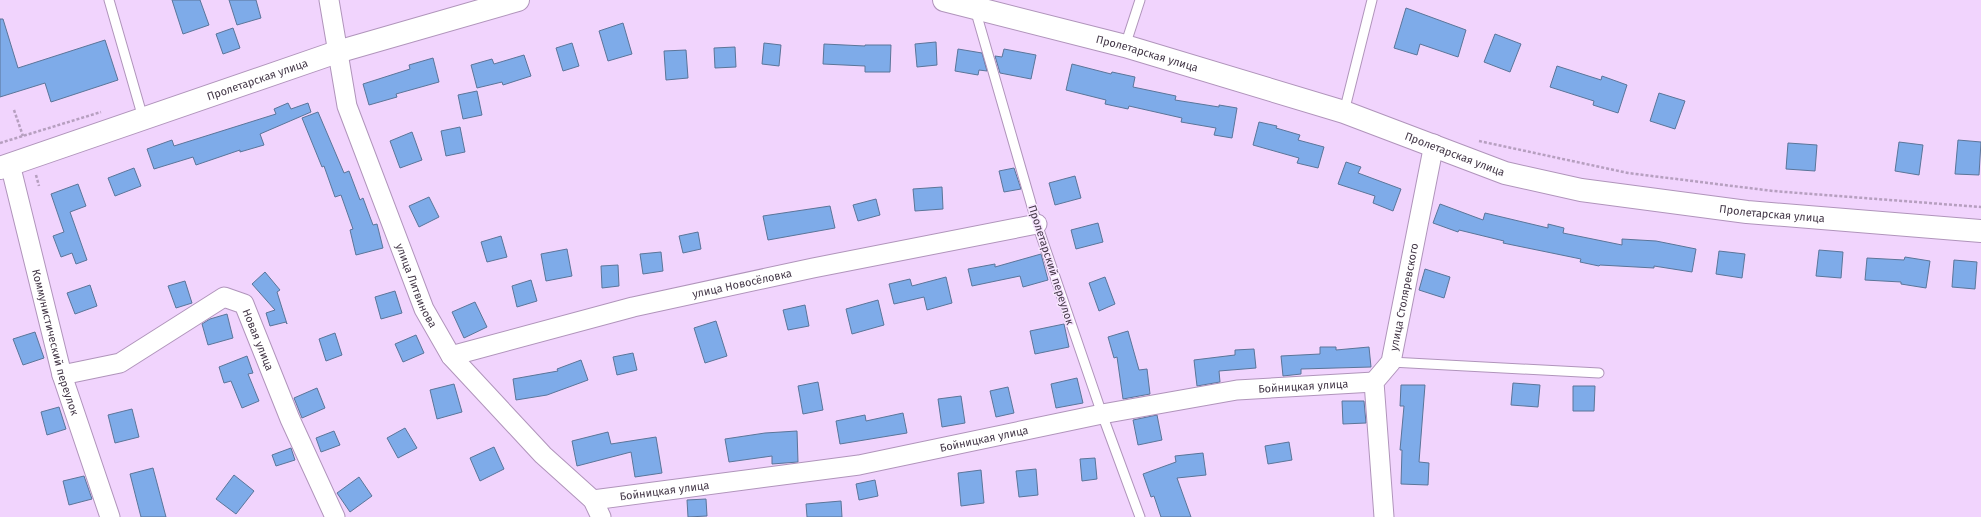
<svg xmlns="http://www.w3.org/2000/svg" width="1981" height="517" font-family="'Fira Sans',sans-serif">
	<rect width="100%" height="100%" fill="#f1d4fd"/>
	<g fill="#7eabe9" stroke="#5b7599">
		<polygon points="172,0 200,0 209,25 183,34"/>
		<polygon points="229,0 256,0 261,18 237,25"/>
		<polygon points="1406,8 1466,30 1458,57 1420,44 1417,55 1394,48"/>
		<polygon points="0,19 3,19 18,68 105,40 118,80 51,102 45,83 0,97"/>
		<polygon points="623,23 632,54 608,61 599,31"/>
		<polygon points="233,28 240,48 223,54 216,34"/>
		<polygon points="1495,34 1521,44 1510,72 1484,62"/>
		<polygon points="936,42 937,65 917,67 915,44"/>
		<polygon points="572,43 579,66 563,71 556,48"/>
		<polygon points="764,43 781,45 779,66 762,64"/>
		<polygon points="824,44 865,46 865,45 891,45 890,72 865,72 865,66 823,64"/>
		<polygon points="735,47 736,67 715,68 714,48"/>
		<polygon points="958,49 982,53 987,71 979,70 978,75 955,71"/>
		<polygon points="1004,49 1036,55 1031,79 1000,73 995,56 1002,57"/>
		<polygon points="686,50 688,78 666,80 664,51"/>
		<polygon points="524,55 531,76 503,85 502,82 477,88 471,65 492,59 494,64"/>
		<polygon points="433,58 439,82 396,94 397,97 369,105 363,84 410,69 409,65"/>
		<polygon points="1072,64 1111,74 1112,72 1135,77 1133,87 1176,96 1175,100 1219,107 1219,105 1237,108 1232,138 1214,135 1216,128 1181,122 1182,118 1129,106 1128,109 1105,104 1106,100 1066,90"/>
		<polygon points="1557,66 1601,80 1602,76 1627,85 1618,113 1593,105 1594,101 1550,87"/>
		<polygon points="477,91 482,115 463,119 458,95"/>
		<polygon points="1659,93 1685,101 1675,129 1650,121"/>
		<polygon points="288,103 291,109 308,103 311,112 260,134 264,145 240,152 240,150 196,165 193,157 154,169 147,149 172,140 174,146 276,114 274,109"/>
		<polygon points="318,112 344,173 349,171 360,200 363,198 373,225 377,224 383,248 356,255 350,230 353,229 341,195 335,197 324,166 322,167 302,118"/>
		<polygon points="1259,122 1277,126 1276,128 1300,135 1298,140 1324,147 1318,168 1297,163 1299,158 1253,145"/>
		<polygon points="460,127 465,152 446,156 441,131"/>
		<polygon points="412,132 422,160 400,168 390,141"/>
		<polygon points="1958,140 1981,142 1979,175 1955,174"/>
		<polygon points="1899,142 1923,145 1919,175 1895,171"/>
		<polygon points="1788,143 1817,145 1815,171 1786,169"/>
		<polygon points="1346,162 1361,167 1358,173 1401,189 1393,211 1373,203 1375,196 1338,184"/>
		<polygon points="134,168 141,186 115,196 108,178"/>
		<polygon points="1014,168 1021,189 1004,192 999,171"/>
		<polygon points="1075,176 1081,198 1055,205 1049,183"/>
		<polygon points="78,184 86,206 70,212 87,260 76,264 72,253 61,257 53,236 64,232 51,194"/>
		<polygon points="942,187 943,209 915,211 913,189"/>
		<polygon points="429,197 439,217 419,227 409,206"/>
		<polygon points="876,199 880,215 858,221 853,205"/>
		<polygon points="1440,204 1483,220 1485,213 1548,228 1548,224 1564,228 1563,233 1622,245 1622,239 1656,241 1696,249 1692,272 1654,266 1654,268 1600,265 1599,266 1580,262 1581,259 1503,243 1504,241 1459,230 1458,232 1433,223"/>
		<polygon points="830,206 835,228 768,240 763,216"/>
		<polygon points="1098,223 1103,242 1076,249 1071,230"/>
		<polygon points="698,232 701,249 683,253 679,236"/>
		<polygon points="501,236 507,257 487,262 481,242"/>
		<polygon points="567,249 572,276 546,281 541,254"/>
		<polygon points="1819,250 1843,252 1841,278 1816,276"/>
		<polygon points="1719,251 1745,254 1742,278 1716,274"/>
		<polygon points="661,252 663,271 643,274 640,254"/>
		<polygon points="1041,254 1048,280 1023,287 1020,276 972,286 968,269 995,264 995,267"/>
		<polygon points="1905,257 1930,261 1926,288 1901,284 1901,282 1865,280 1867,258 1904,260"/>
		<polygon points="1954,260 1977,262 1975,289 1952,287"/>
		<polygon points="618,265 619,286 602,288 601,266"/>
		<polygon points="1425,269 1450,277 1444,298 1419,290"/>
		<polygon points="265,272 280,290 277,292 287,324 286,322 270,326 266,313 275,310 252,284"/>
		<polygon points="946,277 952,303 927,310 924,297 894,304 889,284 910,279 912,286"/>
		<polygon points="1105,277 1115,304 1099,311 1089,283"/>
		<polygon points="531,280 537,301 517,307 512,286"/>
		<polygon points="185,281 192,303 176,308 168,286"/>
		<polygon points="90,285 97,306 75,314 67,293"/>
		<polygon points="395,291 402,313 381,319 375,297"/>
		<polygon points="878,300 884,325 852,334 846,309"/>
		<polygon points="475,302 487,327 464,338 452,312"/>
		<polygon points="805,305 809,326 788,330 783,310"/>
		<polygon points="227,314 233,338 208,345 202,324 210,319"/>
		<polygon points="716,321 727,356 705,363 694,328"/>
		<polygon points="1064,324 1069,347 1035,354 1030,331"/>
		<polygon points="1128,331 1139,370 1147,369 1150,394 1123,399 1117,357 1114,358 1108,337"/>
		<polygon points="35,332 44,358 23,365 13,339"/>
		<polygon points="335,333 342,355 326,361 319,339"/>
		<polygon points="416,335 424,353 403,362 395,344"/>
		<polygon points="1320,347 1336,347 1336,350 1369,347 1371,367 1301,369 1301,374 1283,376 1281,356 1320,354"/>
		<polygon points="1254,349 1256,368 1219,371 1220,382 1197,386 1194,360 1235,355 1235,350"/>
		<polygon points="633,353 637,370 617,375 613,357"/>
		<polygon points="247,356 253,373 248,374 259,401 242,408 231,381 224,383 219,367"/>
		<polygon points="581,360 588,380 547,395 516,400 513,379 558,371 557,369"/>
		<polygon points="1077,378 1083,403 1056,408 1051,384"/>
		<polygon points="818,382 823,410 803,414 798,386"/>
		<polygon points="1513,383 1540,385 1538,407 1511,405"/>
		<polygon points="454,384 462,412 437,419 430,390"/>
		<polygon points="1401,385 1425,385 1419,462 1429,463 1428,485 1401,484 1402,450 1400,450 1404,406 1400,406"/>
		<polygon points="1573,386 1595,386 1594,411 1573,411"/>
		<polygon points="1008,387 1014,413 996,417 990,391"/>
		<polygon points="317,388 325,408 302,418 294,398"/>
		<polygon points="961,396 965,423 942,427 938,399"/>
		<polygon points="1342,401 1364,401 1366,423 1343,424"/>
		<polygon points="59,407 66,429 47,435 41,412"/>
		<polygon points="132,409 139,437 115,443 108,415"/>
		<polygon points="903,413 907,433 840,444 836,421 865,415 866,421"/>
		<polygon points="1157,415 1162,440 1138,445 1133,420"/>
		<polygon points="405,428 417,448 398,458 387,438"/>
		<polygon points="334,431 340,445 321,452 316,438"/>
		<polygon points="797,431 798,462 772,464 772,456 729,462 725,439 765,433"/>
		<polygon points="608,432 611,444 656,437 662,473 635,477 631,452 577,466 572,441"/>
		<polygon points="1289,442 1292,460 1268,464 1265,446"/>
		<polygon points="494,447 504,469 480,481 470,458"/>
		<polygon points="291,448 295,460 276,466 272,455"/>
		<polygon points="1203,453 1206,475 1177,478 1191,517 1161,517 1154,496 1151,497 1143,474 1176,462 1175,456"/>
		<polygon points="1095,458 1097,479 1082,481 1080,459"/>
		<polygon points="153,468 166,517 141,517 130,474"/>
		<polygon points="1036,469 1038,495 1019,497 1016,471"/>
		<polygon points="981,470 984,503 961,506 958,473"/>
		<polygon points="234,475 254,491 236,514 216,499"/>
		<polygon points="84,476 92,499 69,505 63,481"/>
		<polygon points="359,477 372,496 350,512 337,493"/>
		<polygon points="875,480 878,496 859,500 856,484"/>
		<polygon points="706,499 707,516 688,517 687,500"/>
		<polygon points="841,501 842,517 807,517 806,504"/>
	</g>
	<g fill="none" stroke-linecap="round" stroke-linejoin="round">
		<defs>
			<g id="lane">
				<polyline points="109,0 143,118"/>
				<polyline points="975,9 1037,224 1102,414 1140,517"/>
				<polyline points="1125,46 1140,0"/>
				<polyline points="1344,112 1372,0"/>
				<polyline points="1391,362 1599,373"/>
			</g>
			<g id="street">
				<path id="s1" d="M329 0 347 106 424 309 451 356 543 455 593 500 601 517"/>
				<path id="s2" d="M10 164 62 375 110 517"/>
				<path id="s3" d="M451 356 633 307 813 268 1037 224"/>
				<path id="s4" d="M62 375 120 363 224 297 244 304 290 419 335 517"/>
				<path id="s5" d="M593 500 859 465 1102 414 1237 390 1374 382"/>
				<path id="s6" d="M1384 517 1374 382 1391 362 1434 144"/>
			</g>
			<g id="secondary">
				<path id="s7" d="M944 0 1125 46 1344 112 1505 173 1581 190 1747 212 1981 231"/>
				<path id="s8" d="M0 168 337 52 518 0"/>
			</g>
		</defs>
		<use href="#lane" stroke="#b094bb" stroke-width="11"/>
		<use href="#street" stroke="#b094bb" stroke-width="21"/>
		<use href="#secondary" stroke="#b094bb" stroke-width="24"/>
		<g stroke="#b69fbf" stroke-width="2.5" stroke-dasharray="3 2" stroke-linecap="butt">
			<polyline points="14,110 23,136"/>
			<polyline points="1479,141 1628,173 1773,191 1981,207"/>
			<polyline points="0,143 101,112"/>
			<polyline points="36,175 39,186"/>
		</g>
		<use href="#lane" stroke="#fff" stroke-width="9"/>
		<use href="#street" stroke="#fff" stroke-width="19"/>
		<use href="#secondary" stroke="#fff" stroke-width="22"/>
	</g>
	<g text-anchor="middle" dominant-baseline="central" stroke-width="3" stroke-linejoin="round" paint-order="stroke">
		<g font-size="11" fill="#443848" stroke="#f8e6ff">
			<text stroke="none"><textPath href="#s7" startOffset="210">Пролетарская улица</textPath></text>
			<text stroke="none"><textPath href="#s8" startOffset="272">Пролетарская улица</textPath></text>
			<text stroke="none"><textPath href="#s7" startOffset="534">Пролетарская улица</textPath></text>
			<text stroke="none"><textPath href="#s7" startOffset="858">Пролетарская улица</textPath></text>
			<text transform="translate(1051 265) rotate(72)">Пролетарский переулок</text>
			<text stroke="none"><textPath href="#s3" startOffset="300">улица Новосёловка</textPath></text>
			<text stroke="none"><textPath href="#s1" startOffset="300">улица Литвинова</textPath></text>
			<text stroke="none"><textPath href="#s6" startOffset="228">улица Столяревского</textPath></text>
			<text stroke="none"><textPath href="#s4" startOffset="242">Новая улица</textPath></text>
			<text stroke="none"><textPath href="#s2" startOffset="184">Коммунистический переулок</textPath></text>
			<text stroke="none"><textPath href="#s5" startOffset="720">Бойницкая улица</textPath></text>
			<text stroke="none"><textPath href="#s5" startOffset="396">Бойницкая улица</textPath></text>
			<text stroke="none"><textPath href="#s5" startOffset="72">Бойницкая улица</textPath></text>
		</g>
	</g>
</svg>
